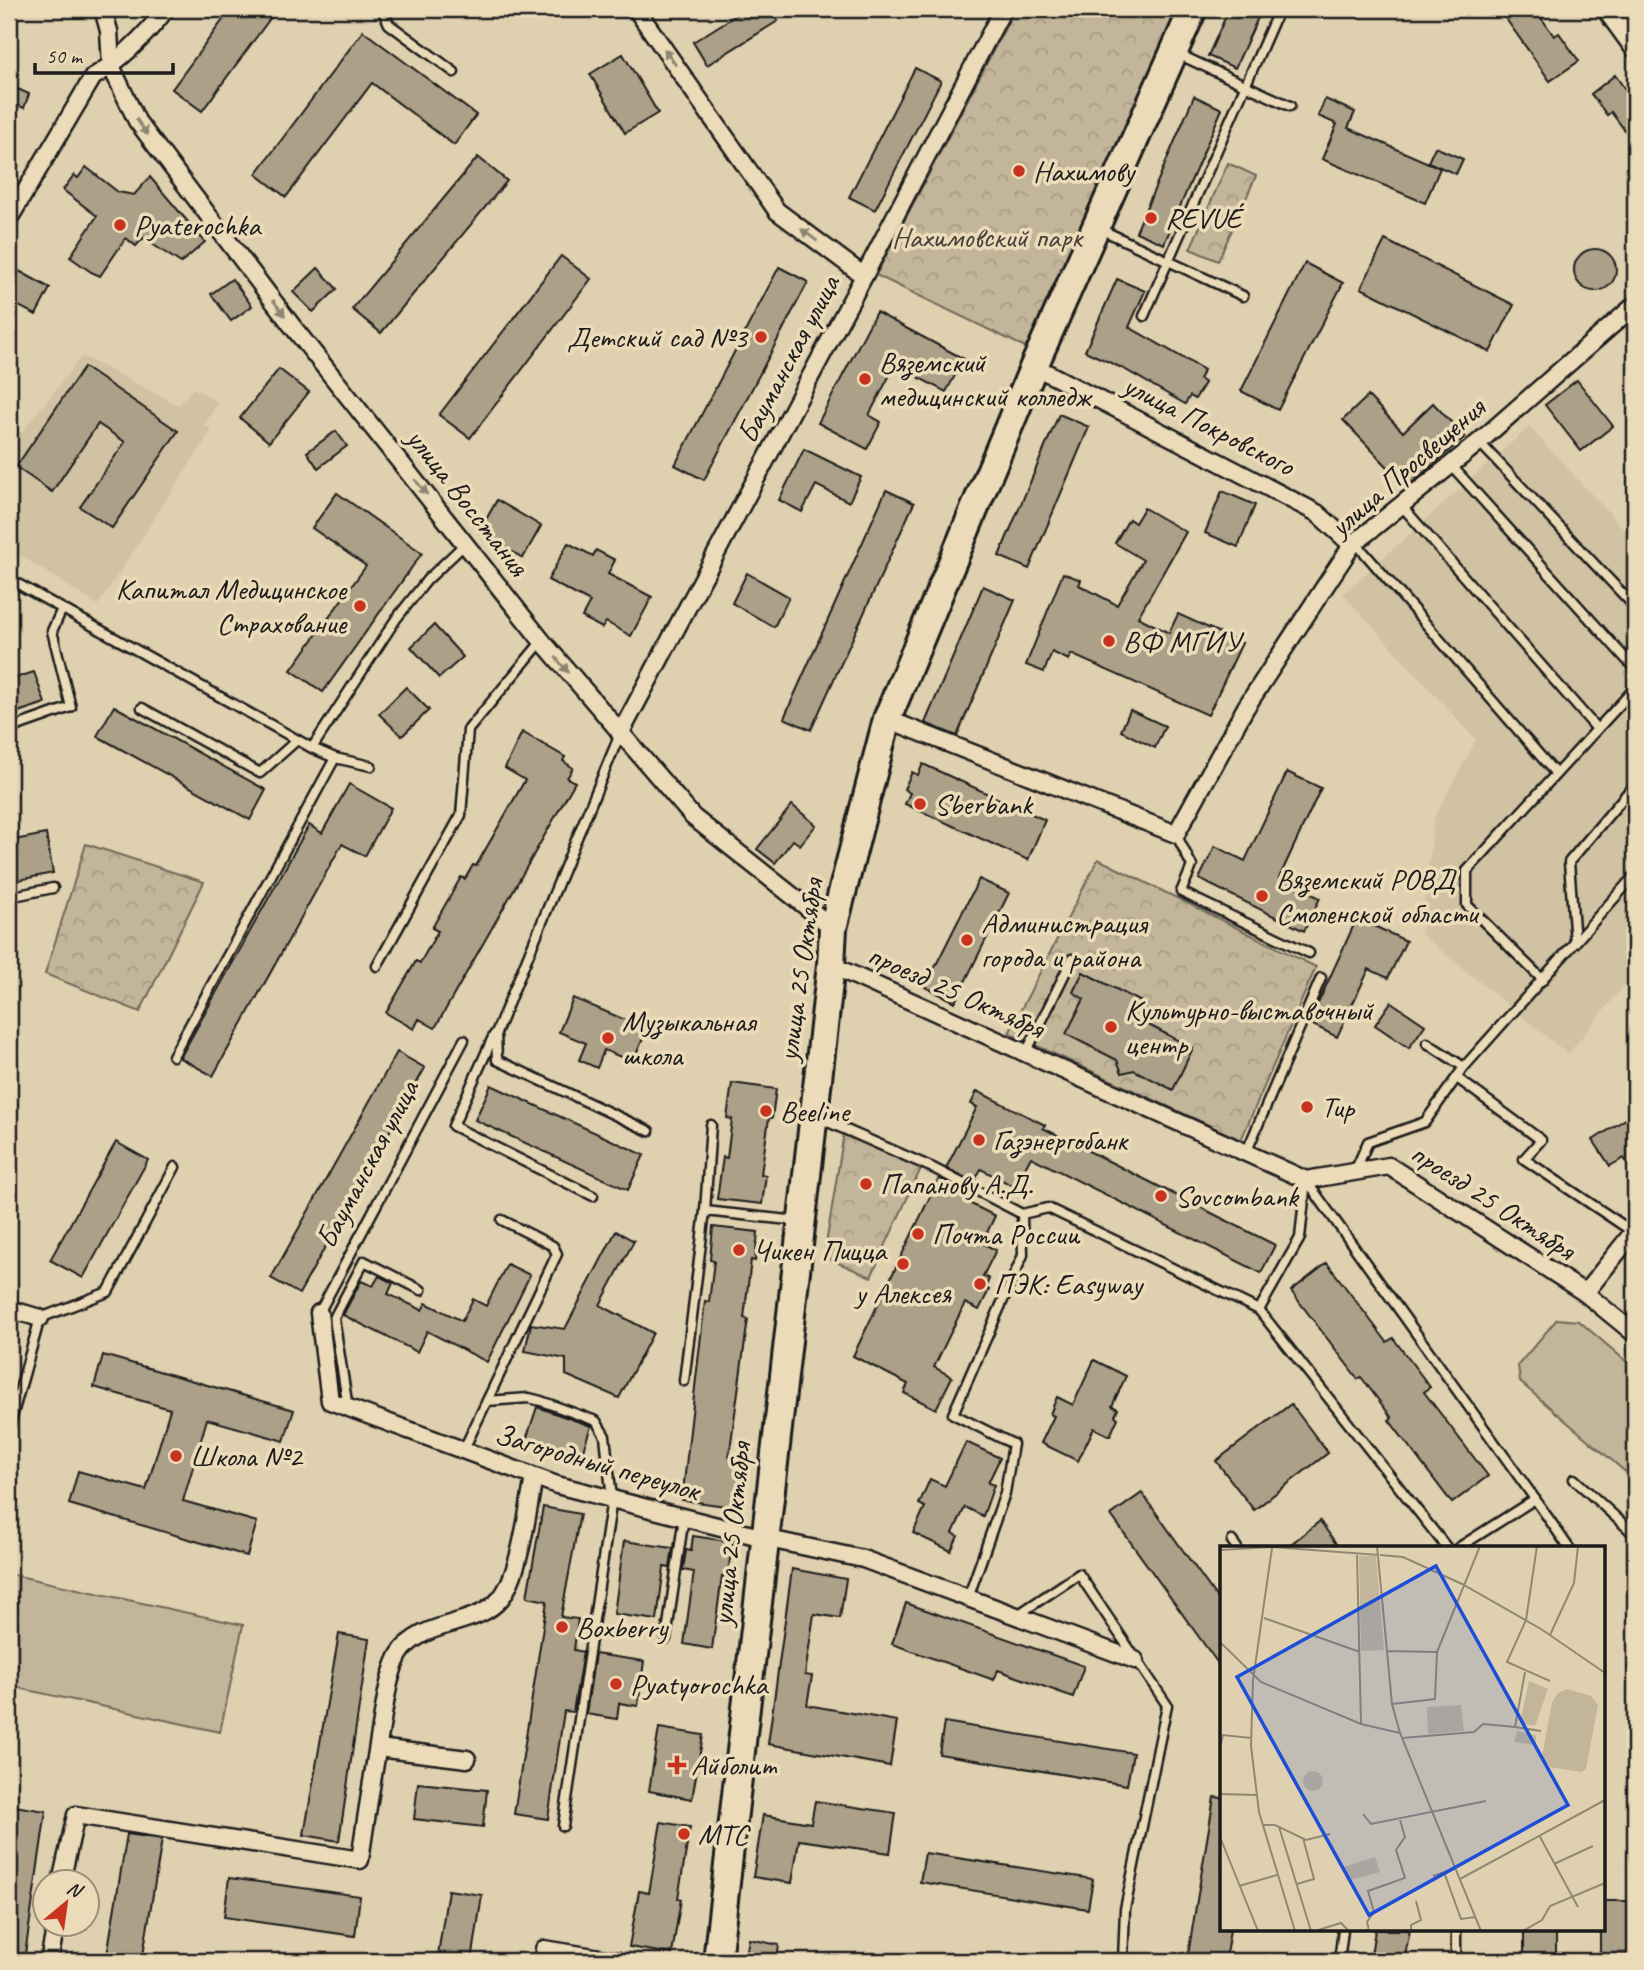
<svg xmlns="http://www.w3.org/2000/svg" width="1644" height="1970" font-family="Caveat,sans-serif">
	<defs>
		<pattern id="park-crowns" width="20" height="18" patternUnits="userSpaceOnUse" patternTransform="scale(1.75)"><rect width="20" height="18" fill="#c2b599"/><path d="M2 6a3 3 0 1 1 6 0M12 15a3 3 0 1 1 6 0" fill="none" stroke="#a69b83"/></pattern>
	</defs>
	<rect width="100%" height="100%" fill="#dfd0af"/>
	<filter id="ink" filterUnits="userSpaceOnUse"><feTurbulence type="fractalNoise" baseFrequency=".0143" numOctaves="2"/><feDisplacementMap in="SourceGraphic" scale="14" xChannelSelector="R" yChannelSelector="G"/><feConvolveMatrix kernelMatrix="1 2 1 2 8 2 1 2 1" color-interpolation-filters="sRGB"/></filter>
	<g filter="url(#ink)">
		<g fill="#d0c2a3">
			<polygon points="82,356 178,405 194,388 218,403 204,425 212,430 98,605 9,548 9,434 22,432"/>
			<polygon points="1529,427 1635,541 1635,972 1568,1054 1421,934 1434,818 1476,740 1343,594"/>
		</g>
		<g fill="url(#park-crowns)" stroke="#6f685a" stroke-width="2">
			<polygon points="1015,9 1179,9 1027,348 876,275"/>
			<polygon points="1228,163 1256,176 1218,261 1190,249"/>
			<polygon points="86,844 204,882 140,1012 45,974"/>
			<polygon points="1098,859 1316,967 1241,1140 1009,1033"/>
			<polygon points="845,1126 923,1164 871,1277 824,1257"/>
		</g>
		<g fill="#c2b599" stroke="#6f685a" stroke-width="2">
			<polygon points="1557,1319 1579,1321 1635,1369 1635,1480 1520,1382 1518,1365"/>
			<polygon points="9,1574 243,1625 220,1732 9,1686"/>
		</g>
		<g fill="#aca188" stroke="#1c1c1c" stroke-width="2">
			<polygon points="231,9 277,9 202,111 172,89"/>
			<polygon points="735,9 771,9 778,21 707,65 693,42 738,14"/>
			<polygon points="1229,9 1262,9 1235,68 1208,56"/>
			<polygon points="1499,9 1535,9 1554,36 1559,33 1579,61 1550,81"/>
			<polygon points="363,31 476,115 454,145 372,83 286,197 256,174"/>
			<polygon points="623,54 658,113 625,133 590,74"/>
			<polygon points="915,68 941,81 875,210 849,197"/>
			<polygon points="1615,75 1635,103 1635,144 1611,112 1607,115 1591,94"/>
			<polygon points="13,87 29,94 24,108 9,102"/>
			<polygon points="1194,96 1222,109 1164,244 1136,232"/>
			<polygon points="1325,99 1355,112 1348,128 1440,168 1425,203 1322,159 1337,124 1318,116"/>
			<polygon points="1435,147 1463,159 1456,174 1428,162"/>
			<polygon points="478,157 507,181 381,333 352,309"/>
			<polygon points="86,167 118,192 134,195 150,177 205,242 181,263 143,238 136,246 126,238 100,276 91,272 70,257 97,216 63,190 74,175 78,178"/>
			<polygon points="1385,240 1514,305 1490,352 1361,288"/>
			<circle cx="1595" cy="270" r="21"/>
			<polygon points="561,256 591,279 470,438 439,415"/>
			<polygon points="1305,263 1343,283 1278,410 1241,391"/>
			<polygon points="779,267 808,282 704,480 675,465"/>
			<polygon points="318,268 337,289 313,312 293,292"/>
			<polygon points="19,271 50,288 36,315 9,301 9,292"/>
			<polygon points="232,279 252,306 231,321 211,294"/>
			<polygon points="1117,279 1145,291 1129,327 1204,370 1199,379 1205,383 1195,399 1190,396 1185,404 1124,369 1085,351"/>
			<polygon points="876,312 964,359 946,392 895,365 869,415 881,422 867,449 818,423"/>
			<polygon points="84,367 178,431 112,528 80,507 125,442 98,424 52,492 16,467"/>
			<polygon points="279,369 309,392 269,442 240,418"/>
			<polygon points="1577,380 1613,426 1581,451 1545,405"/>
			<polygon points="1368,396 1403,432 1433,403 1465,437 1407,487 1343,420"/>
			<polygon points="1059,414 1089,427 1029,569 999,556"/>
			<polygon points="336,431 347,446 318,468 307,452"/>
			<polygon points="804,449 861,477 849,502 816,485 802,512 779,500"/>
			<polygon points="886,490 914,503 811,730 784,718"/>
			<polygon points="1222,491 1255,505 1238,547 1205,533"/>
			<polygon points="337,493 422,553 323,692 291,670 366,566 312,528"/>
			<polygon points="497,500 541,526 523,558 479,532"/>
			<polygon points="1144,508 1186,532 1138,617 1169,633 1178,614 1242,643 1208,715 1071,654 1069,660 1052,652 1044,672 1026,665 1063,573 1081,580 1079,585 1117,605 1143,560 1115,543 1129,519 1135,523"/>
			<polygon points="568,543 593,556 596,550 615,560 608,574 652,597 631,636 606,622 602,628 582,617 590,602 548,580"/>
			<polygon points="747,573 789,597 774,627 732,603"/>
			<polygon points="983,586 1015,600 957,736 925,723"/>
			<polygon points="434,625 463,657 439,678 411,647"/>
			<polygon points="34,672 45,703 9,715 9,680"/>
			<polygon points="406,687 429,710 402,736 379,714"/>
			<polygon points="114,706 266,790 250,820 97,736"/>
			<polygon points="1130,710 1165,726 1155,748 1121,731"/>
			<polygon points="522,732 565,757 563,761 573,768 567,778 575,782 435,1028 419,1019 414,1029 386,1013 416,961 420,963 438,931 432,928 461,877 465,879 473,865 476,866 525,780 505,768"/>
			<polygon points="923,764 1045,820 1028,860 905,804 910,793 904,789 912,772 918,775"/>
			<polygon points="1287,772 1321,788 1279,878 1320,898 1304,931 1199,879 1215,846 1245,861"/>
			<polygon points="349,784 391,808 365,856 342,844 213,1076 180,1058 309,825 322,833"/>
			<polygon points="792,805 816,825 800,845 793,840 775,863 757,849"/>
			<polygon points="46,834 53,873 9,882 9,841"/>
			<polygon points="979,879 1009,893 955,1002 925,987"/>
			<polygon points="1357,918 1406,941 1388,978 1369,969 1337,1037 1309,1023"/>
			<polygon points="1083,972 1147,1005 1139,1020 1193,1048 1173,1090 1134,1070 1122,1073 1117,1060 1066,1034 1084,999 1073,992"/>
			<polygon points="573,998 647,1029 633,1062 604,1050 597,1068 579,1060 586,1043 559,1032"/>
			<polygon points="1391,1002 1425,1025 1409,1048 1375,1025"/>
			<polygon points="397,1052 425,1068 299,1294 271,1278"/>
			<polygon points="732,1083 776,1089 772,1118 769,1118 761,1174 766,1175 762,1204 717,1199 723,1157 727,1158 732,1119 727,1118"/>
			<polygon points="491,1085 644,1155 628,1190 475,1120"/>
			<polygon points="977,1091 1045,1125 1043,1128 1275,1245 1261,1273 1031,1157 1015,1187 981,1169 974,1182 946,1168 977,1107 971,1104"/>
			<polygon points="1635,1113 1635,1176 1624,1158 1610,1166 1593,1140"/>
			<polygon points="116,1142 148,1160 83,1278 50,1260"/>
			<polygon points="939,1178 969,1194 965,1201 995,1216 982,1243 996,1250 983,1276 989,1279 985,1288 989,1290 979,1310 965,1303 934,1367 952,1377 936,1409 904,1393 908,1384 853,1356"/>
			<polygon points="713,1227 758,1232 755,1261 751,1260 744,1318 748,1319 729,1457 746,1459 740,1508 682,1500 705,1301 709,1302 714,1261 710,1260"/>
			<polygon points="616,1231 634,1241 600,1305 653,1333 619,1398 566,1375 566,1359 525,1351 531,1324 565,1329"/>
			<polygon points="1327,1263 1387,1342 1393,1338 1430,1387 1424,1392 1488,1476 1452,1503 1389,1420 1392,1418 1361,1377 1358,1379 1291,1291"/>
			<polygon points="507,1264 530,1275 487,1362 427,1331 417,1352 343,1315 361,1281 373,1286 379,1276 393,1283 388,1294 422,1310 426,1303 462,1321 473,1299 486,1306"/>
			<polygon points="103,1355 294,1410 284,1441 207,1419 183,1501 257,1522 247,1556 69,1504 78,1471 146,1490 170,1409 94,1387"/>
			<polygon points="1094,1360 1126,1376 1112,1406 1118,1409 1115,1416 1118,1418 1110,1436 1094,1428 1078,1461 1041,1443 1054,1416 1050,1414 1057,1397 1073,1405"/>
			<polygon points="1291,1404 1328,1453 1254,1510 1216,1461"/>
			<polygon points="537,1407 591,1426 580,1459 526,1440"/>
			<polygon points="966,1442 1000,1458 988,1483 994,1485 983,1516 965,1507 953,1533 958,1536 951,1551 913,1533 925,1507 919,1504 930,1479 945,1486"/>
			<polygon points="1142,1493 1222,1605 1222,1669 1111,1515"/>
			<polygon points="543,1507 580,1514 561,1617 578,1619 574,1650 583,1652 573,1712 564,1711 548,1819 514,1814 547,1601 527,1597"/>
			<polygon points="1320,1521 1339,1548 1286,1548"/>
			<polygon points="693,1536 733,1542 727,1577 722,1576 712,1649 684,1644 694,1572 683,1570 686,1550 691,1551"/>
			<polygon points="624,1541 673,1548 670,1568 664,1567 657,1620 614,1614"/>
			<polygon points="792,1569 846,1579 840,1618 814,1614 805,1675 812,1676 807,1705 897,1721 890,1766 768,1744"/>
			<polygon points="906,1603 1084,1666 1073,1697 998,1670 994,1680 892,1644"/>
			<polygon points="339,1634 369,1639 339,1841 304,1835"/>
			<polygon points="595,1654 644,1661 638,1706 619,1703 617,1719 586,1714"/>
			<polygon points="944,1722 1133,1753 1127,1785 939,1754"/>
			<polygon points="659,1728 703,1735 692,1799 649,1791"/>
			<polygon points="418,1783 487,1790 483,1827 414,1819"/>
			<polygon points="1214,1797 1222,1798 1222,1930 1230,1930 1225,1961 1187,1961"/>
			<polygon points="815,1801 896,1813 890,1853 799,1840 792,1883 753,1877 763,1815 811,1823"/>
			<polygon points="14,1806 46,1811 24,1961 9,1961 9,1844"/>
			<polygon points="661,1822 690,1827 678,1898 681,1899 672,1954 629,1947 639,1891 649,1893"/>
			<polygon points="127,1834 162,1839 142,1961 106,1961"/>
			<polygon points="925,1853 1093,1879 1088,1909 920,1882"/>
			<polygon points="229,1878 360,1896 355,1936 224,1917"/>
			<polygon points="448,1890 482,1895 472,1961 437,1961"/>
			<polygon points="1604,1901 1635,1901 1633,1955 1600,1955 1600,1930 1604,1930"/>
			<polygon points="1375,1930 1410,1930 1404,1961 1370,1961"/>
			<polygon points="1524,1930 1556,1930 1556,1956 1524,1955"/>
			<polygon points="749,1939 779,1945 777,1961 745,1961"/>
		</g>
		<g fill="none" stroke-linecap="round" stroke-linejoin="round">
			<defs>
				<g id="service">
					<polyline points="382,9 389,24 454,72"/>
					<polyline points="1178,54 1290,106"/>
					<polyline points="1100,229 1243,296"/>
					<polyline points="1144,316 1279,9"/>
					<polyline points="1479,442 1635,607"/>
					<polyline points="1451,465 1635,669"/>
					<polyline points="1401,505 1597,729"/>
					<polyline points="1355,542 1556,774"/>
					<polyline points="9,579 312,748 335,758 371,766"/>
					<polyline points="142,708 260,773 297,740"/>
					<polyline points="9,729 71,707 52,631 62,609"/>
					<polyline points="620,734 496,1033 497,1060 649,1131"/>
					<polyline points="312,748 396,619 427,580 466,543"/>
					<polyline points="1176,834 1192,866 1181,892 1309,953"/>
					<polyline points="9,897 53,888"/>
					<polyline points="1575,943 1569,862 1635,784"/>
					<polyline points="377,966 461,815 468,730 542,641"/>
					<polyline points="1543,980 1467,905 1467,871 1635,688"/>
					<polyline points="494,1035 453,1126 593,1196"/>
					<polyline points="1026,1053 1072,959"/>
					<polyline points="173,1056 335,758"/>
					<polyline points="1464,1067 1635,875"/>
					<polyline points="1457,1078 1541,1140 1524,1159 1633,1232"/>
					<polyline points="819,1118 933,1168 1022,1214 1048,1208 1259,1310 1447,1548"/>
					<polyline points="1246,1153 1321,978"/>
					<polyline points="1355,1171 1368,1142 1425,1122 1464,1067 1427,1043"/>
					<polyline points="1306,1180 1535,1499"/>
					<polyline points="705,1211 711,1125"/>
					<polyline points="1259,1310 1300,1238 1306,1180"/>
					<polyline points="319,1313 464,1040"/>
					<polyline points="684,1381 705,1211 798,1221"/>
					<polyline points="487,1401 529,1398 541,1401 596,1421 605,1436 612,1499 563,1826"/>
					<polyline points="348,1408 334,1318 364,1261 421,1290"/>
					<polyline points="9,1428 40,1318 108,1292 175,1167"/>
					<polyline points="463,1451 557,1254 553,1246 502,1220"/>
					<polyline points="1574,1479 1633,1533 1635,1529"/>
					<polyline points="1232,1541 1237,1548"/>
					<polyline points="1458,1548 1535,1499 1569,1548"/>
					<polyline points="968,1598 1005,1493 1013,1444 953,1414 1023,1255 1022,1214"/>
					<polyline points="1016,1616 1079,1574 1167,1705 1125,1909 1123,1961"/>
					<polyline points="666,1639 684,1517"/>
					<polyline points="1339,1961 1343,1930"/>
					<polyline points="1456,1961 1456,1930"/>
				</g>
				<g id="minor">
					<polyline points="103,9 109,31 111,66 137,121 293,327 542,641 693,817 833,928"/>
					<polyline points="636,9 777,211 864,276"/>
					<path d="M9 219 93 77C123 59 145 36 166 9"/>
					<polyline points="1034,366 1317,513 1352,545"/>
					<polyline points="887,719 1176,834 1246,707 1352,545 1479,442 1635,305"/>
					<polyline points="620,734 864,276 1003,9"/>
					<polyline points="831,965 1306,1180 1389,1166 1585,1293 1635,1230"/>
					<polyline points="1585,1293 1635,1334"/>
					<polyline points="9,1309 40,1318"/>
					<polyline points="319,1313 330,1401 557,1485 764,1538 863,1559 1135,1660"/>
					<polyline points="378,1748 467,1759"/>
					<path d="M61 1882 76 1815 360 1860C366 1817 373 1775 380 1733 384 1710 388 1675 399 1655 420 1619 476 1628 500 1599 520 1576 528 1508 534 1477"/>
					<polyline points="544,1949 619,1961"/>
					<polyline points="49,1961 56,1924"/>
				</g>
				<polyline id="tertiary" points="1608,9 1635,46"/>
				<polyline id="primary" points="717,1961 831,965 833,928 887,719 1034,366 1193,9"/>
			</defs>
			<use href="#service" stroke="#1c1c1c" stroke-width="13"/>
			<use href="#minor" stroke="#1c1c1c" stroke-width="21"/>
			<use href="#tertiary" stroke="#1c1c1c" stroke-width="26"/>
			<use href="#primary" stroke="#1c1c1c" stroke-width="32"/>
			<use href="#service" stroke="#ecdbb8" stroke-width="8"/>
			<use href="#minor" stroke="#ecdbb8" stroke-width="16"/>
			<use href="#tertiary" stroke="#ecdbb8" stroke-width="21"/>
			<use href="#primary" stroke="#ecdbb8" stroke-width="26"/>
		</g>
		<defs><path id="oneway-solid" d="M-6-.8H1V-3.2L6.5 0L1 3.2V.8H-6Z" transform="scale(1.75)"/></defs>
		<g fill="#8e8572">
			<use href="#oneway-solid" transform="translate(670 57) rotate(-125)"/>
			<use href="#oneway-solid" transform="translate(142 127) rotate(55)"/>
			<use href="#oneway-solid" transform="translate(809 235) rotate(-143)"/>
			<use href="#oneway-solid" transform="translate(279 308) rotate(53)"/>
			<use href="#oneway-solid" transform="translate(421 487) rotate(51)"/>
			<use href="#oneway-solid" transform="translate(562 665) rotate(51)"/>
		</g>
	</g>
	<g fill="#c8321e" stroke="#ecdbb8" stroke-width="2.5">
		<circle cx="1019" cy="171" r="7"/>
		<circle cx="1151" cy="218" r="7"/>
		<circle cx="120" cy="225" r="7"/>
		<circle cx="761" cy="337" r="7"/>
		<circle cx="865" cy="379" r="7"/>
		<circle cx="360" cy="606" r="7"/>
		<circle cx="1109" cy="641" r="7"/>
		<circle cx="920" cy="804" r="7"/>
		<circle cx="1262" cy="896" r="7"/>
		<circle cx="967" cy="940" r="7"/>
		<circle cx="1111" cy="1027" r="7"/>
		<circle cx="608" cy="1038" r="7"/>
		<circle cx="1307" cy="1107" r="7"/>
		<circle cx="766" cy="1111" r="7"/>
		<circle cx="979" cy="1140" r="7"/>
		<circle cx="866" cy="1184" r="7"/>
		<circle cx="1161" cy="1196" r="7"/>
		<circle cx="918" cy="1234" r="7"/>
		<circle cx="739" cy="1250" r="7"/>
		<circle cx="903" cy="1264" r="7"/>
		<circle cx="980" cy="1284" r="7"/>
		<circle cx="176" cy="1456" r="7"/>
		<circle cx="562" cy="1627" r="7"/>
		<circle cx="616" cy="1684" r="7"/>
		<path d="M673.5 1754.5h7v7h7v7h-7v7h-7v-7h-7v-7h7z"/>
		<circle cx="684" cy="1834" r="7"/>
	</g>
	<g text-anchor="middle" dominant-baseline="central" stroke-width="7" stroke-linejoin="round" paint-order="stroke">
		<g font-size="30" fill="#1c1c1c" stroke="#ecdbb8" text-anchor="start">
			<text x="1033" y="171">Нахимову</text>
			<text x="1165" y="218">REVUÉ</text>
			<text x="134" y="225">Pyaterochka</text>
			<text x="747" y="337" text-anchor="end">Детский сад №3</text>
			<text x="879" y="362">Вяземский<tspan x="879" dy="34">медицинский колледж</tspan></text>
			<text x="346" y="589" text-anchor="end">Капитал Медицинское<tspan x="346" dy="34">Страхование</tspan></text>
			<text x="1123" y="641">ВФ МГИУ</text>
			<text x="934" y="804">Sberbank</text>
			<text x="1276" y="879">Вяземский РОВД<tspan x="1276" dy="34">Смоленской области</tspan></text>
			<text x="981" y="923">Администрация<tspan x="981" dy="34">города и района</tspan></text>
			<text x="1125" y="1010">Культурно-выставочный<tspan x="1125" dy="34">центр</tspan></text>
			<text x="622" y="1021">Музыкальная<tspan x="622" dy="34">школа</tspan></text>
			<text x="1321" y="1107">Тир</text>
			<text x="780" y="1111">Beeline</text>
			<text x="993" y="1140">Газэнергобанк</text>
			<text x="880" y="1184">Папанову А.Д.</text>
			<text x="1175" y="1196">Sovcombank</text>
			<text x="932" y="1234">Почта России</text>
			<text x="753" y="1250">Чикен Пицца</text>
			<text x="994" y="1284">ПЭК: Easyway</text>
			<text x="903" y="1293" text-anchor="middle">у Алексея</text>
			<text x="190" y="1456">Школа №2</text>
			<text x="576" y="1627">Boxberry</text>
			<text x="630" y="1684">Pyatyorochka</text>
			<text x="691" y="1765">Айболит</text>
			<text x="698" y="1834">МТС</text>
		</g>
		<g font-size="30" fill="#46423b" stroke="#ecdbb8">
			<text x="987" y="237">Нахимовский парк</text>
		</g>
		<g font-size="30" fill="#1c1c1c" stroke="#ecdbb8">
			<text transform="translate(788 359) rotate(-62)">Бауманская улица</text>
			<text transform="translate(1209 425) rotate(27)">улица Покровского</text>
			<text transform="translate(1407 467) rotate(-41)">улица Просвещения</text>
			<text transform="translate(468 502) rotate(52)">улица Восстания</text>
			<text transform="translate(800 970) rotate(-82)">улица 25 Октября</text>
			<text transform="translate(956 991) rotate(24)">проезд 25 Октября</text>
			<text transform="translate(367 1164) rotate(-62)">Бауманская улица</text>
			<text transform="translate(1493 1201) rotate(33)">проезд 25 Октября</text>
			<text transform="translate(597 1462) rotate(16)">Загородный переулок</text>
			<text transform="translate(731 1534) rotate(-84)">улица 25 Октября</text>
		</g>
	</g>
	<g transform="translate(1220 1546)">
		<rect width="385" height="385" fill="#dfd0af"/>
		<path d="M139 10H156L164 104 141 105ZM241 159 244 185 208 188 207 161ZM83 235a10 10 0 1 1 20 0a10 10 0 1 1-20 0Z" fill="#c2b599"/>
		<path d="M309 135 328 143 315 180 300 177ZM347 143 371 150 378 159 366 223 361 226 330 221 322 211 332 156 338 147ZM297 185 316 189V199L294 196ZM155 311 160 326 127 335 123 321Z" fill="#c2b599"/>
		<path fill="none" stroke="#918874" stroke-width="2" d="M157 0 172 158 180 187 261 385M317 0 306 74 287 116 330 135M52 2 33 134 31 200 39 266 75 385M0 4 52 1 159 9M137 9 141 178M160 9 183 11 242 38 321 83 385 127M44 72 140 106M330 89 354 37 358 0M0 96 41 136 141 178 180 187M167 105 217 106M172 158 215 153 217 106 260 0M295 181 321 185M182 192 254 186 263 178 295 181 305 126M0 202 3 189 31 192M0 248 36 249M143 268 151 278 266 255M43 279H55L86 294 110 288M59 281 91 385M319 289 358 361M0 291 38 385M334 318 373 300M224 326 241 373 255 371M213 330 236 322M240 333 385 254M77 338 94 333 83 292M19 340 57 329M95 385 121 377 129 385M149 385 147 376 154 366 148 345 185 332 176 304 185 291 180 274M191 385V379L201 374 196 355M303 385 322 374 330 360 385 337"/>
		<path fill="#1d4ed8" fill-opacity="0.15" stroke="#1d4ed8" stroke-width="3.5" d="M216 20 348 259 149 369 17 131Z"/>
		<rect width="385" height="385" fill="none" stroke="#1c1c1c" stroke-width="3.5"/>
	</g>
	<rect width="1644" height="1970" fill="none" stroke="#ecdbb8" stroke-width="35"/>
	<rect x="18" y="18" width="1609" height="1935" fill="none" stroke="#1c1c1c" stroke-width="2.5" filter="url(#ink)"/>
	<g transform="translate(66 1903) rotate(29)"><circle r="33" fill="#ecdbb8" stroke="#998f7a" stroke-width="2"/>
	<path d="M0-5L12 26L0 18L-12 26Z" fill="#c8321e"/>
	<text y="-10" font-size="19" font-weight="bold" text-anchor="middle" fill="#1c1c1c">N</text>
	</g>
	<path d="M35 63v10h138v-10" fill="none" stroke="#1c1c1c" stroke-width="3.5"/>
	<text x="46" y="63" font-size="21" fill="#1c1c1c" stroke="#ecdbb8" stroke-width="5" paint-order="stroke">50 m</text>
</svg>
